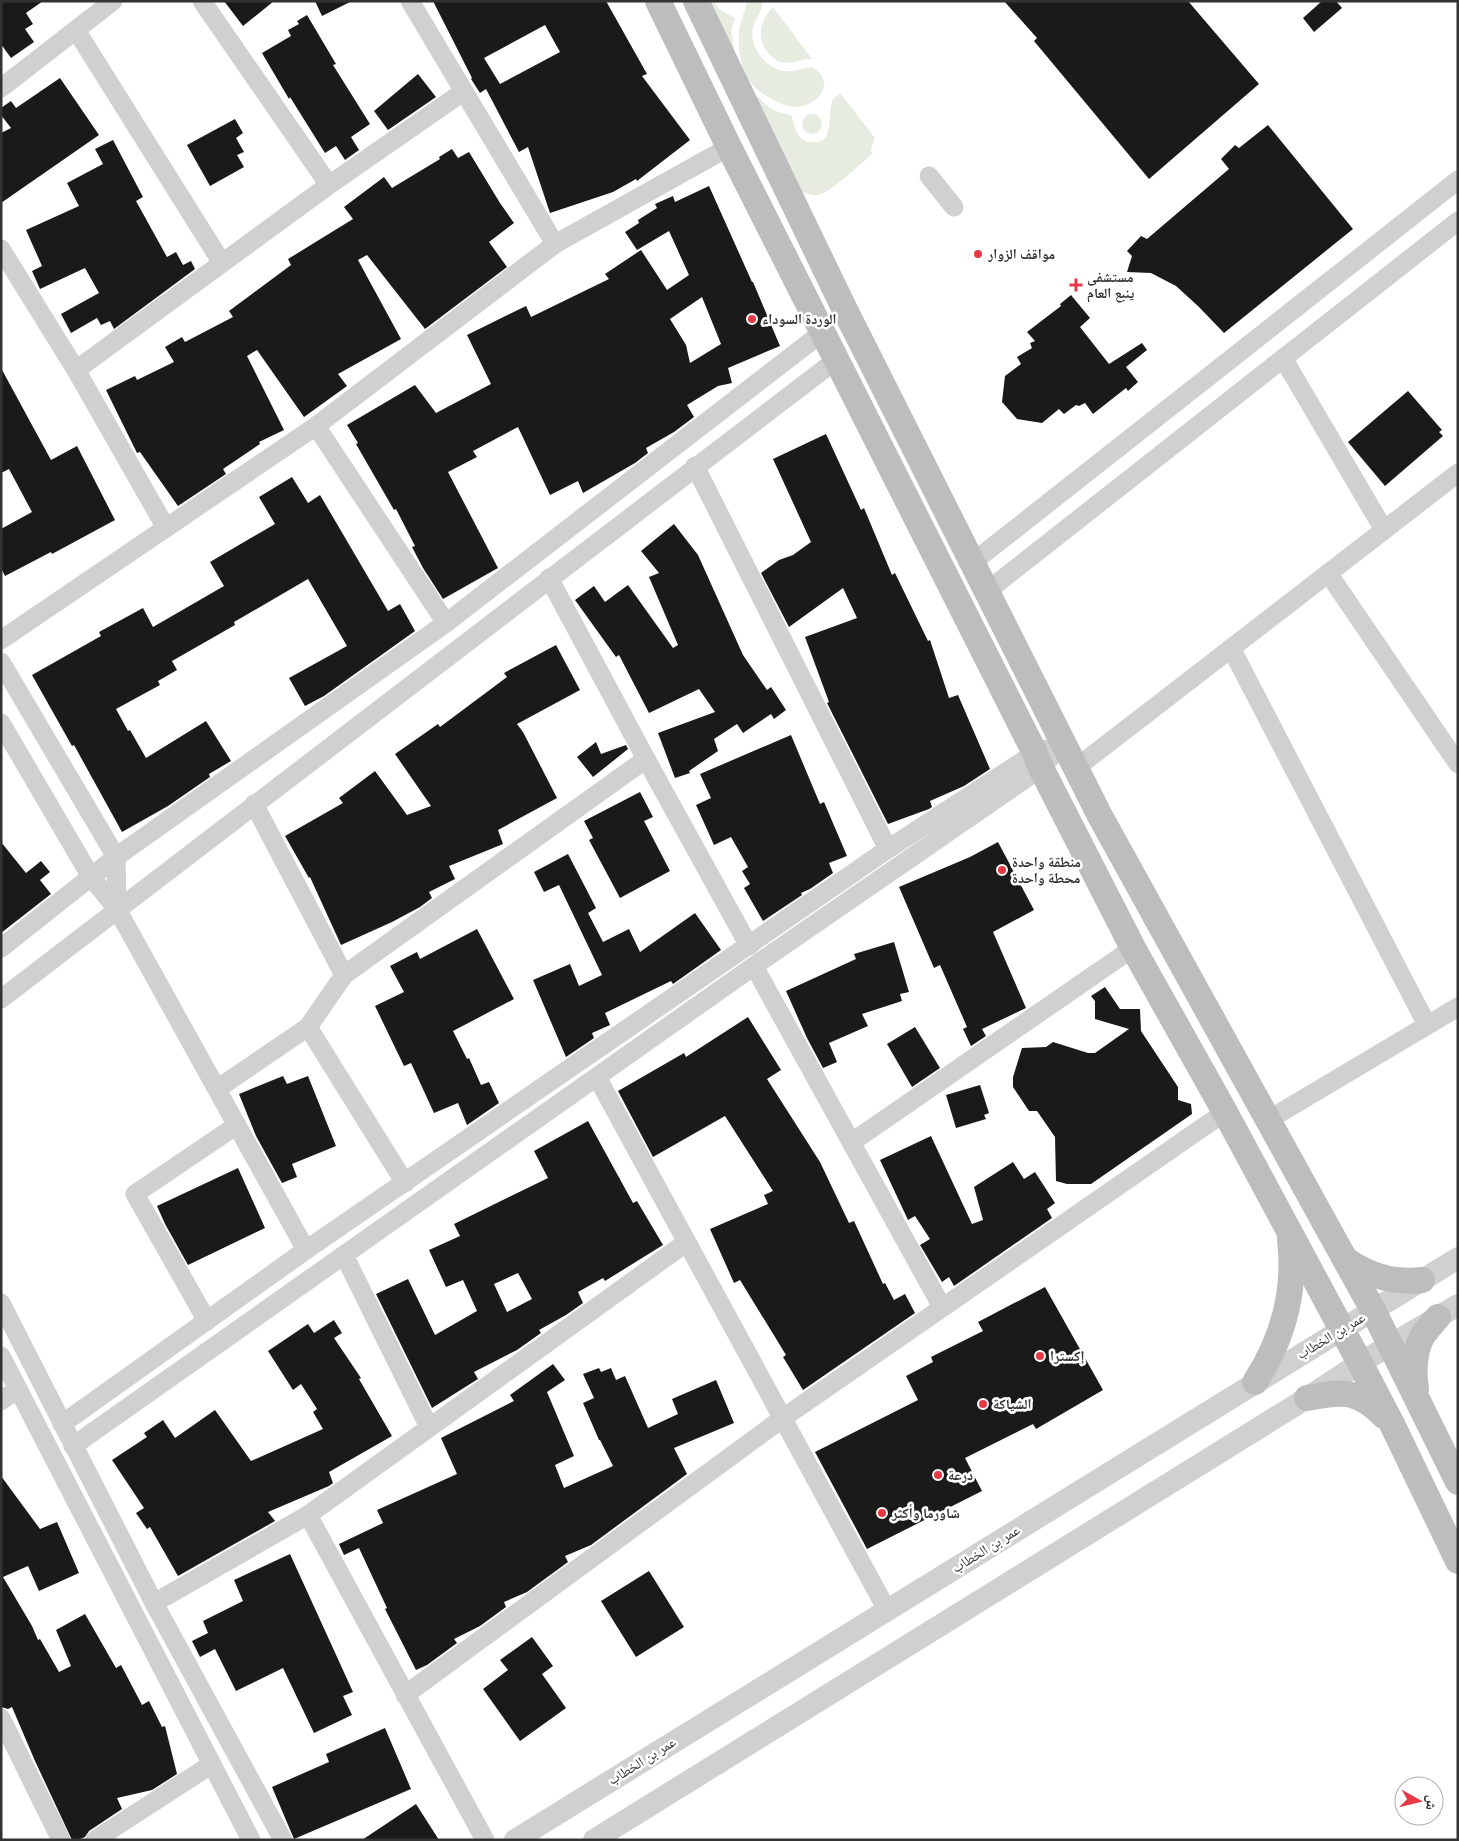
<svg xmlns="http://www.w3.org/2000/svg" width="1459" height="1841" font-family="'Fira Sans','Noto Naskh Arabic',sans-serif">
	<rect width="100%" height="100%" fill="#fff"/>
	<g fill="#e6ecdf">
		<polygon points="704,1 713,1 720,10 735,18 731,30 734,48 729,49"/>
		<path d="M747 1H763C761 14 756 17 753 27 748 45 766 69 784 71 794 72 803 68 812 67 831 78 826 96 808 104 805 105 800 107 797 107 780 107 754 91 746 76 741 64 738 48 739 35 739 23 745 13 747 1Z"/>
		<path d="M773 7 812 59C802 58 791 65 781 62 777 62 774 58 771 56 756 41 758 22 773 7Z"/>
		<path d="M840 93 875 138 871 149 872 154C860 164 832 192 818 195 812 196 805 193 799 191L752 97H759C767 108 778 113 791 115 795 126 795 139 809 142 838 147 825 111 834 98 836 96 838 95 840 93Z"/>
		<circle cx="812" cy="124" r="10"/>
	</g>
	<g fill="#1a1a1a" fill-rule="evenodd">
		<polygon points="1,1 43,1 26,13 33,24 25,29 34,42 11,58 1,44"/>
		<polygon points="224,1 274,1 243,26"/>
		<polygon points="315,1 352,1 322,16"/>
		<path d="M433 1H606L647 74 642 76 690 140 637 181 636 179 613 192 550 213 528 147 519 152 486 89 480 93 471 79 472 78ZM545 25 560 52 500 84 484 58Z"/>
		<polygon points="1004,1 1188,1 1259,84 1149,179 1034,41 1037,38"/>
		<polygon points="1322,1 1336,1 1342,8 1314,32 1303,18"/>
		<polygon points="307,15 336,64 333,65 370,124 351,137 359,150 345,160 336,146 325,153 290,97 289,99 262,53 291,36 288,30 299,24 297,21"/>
		<polygon points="418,74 436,97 388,130 374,111"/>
		<polygon points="60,78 99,135 1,203 1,133 11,128 1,115 1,108 11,101 16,108"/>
		<polygon points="235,119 243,133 236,138 244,152 237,155 244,167 210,186 187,145"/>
		<polygon points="1268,125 1353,229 1224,333 1199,307 1176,286 1151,273 1127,272 1132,256 1127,251 1141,236 1147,239 1229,169 1221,159 1235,145 1239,148"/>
		<polygon points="113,140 143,197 136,201 167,257 176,252 183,265 191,261 195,269 114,329 110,321 101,325 97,318 71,333 61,314 99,293 85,268 40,289 32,271 42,266 26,230 79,206 67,183 103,164 95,149"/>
		<polygon points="452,149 458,158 469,152 500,203 514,223 489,242 507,267 425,329 367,255 358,260 401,339 338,374 347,386 304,417 257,350 247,356 284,430 259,442 260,444 223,469 226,474 178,506 140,452 137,453 106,390 135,376 137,380 174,362 165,347 182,337 185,342 233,317 229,311 291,265 288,259 353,219 344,207 384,177 392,188 440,159 439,157"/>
		<path d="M709 186 752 282H753L780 346 728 368 732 383 718 386 687 405 694 417 674 432 646 448 648 453 635 463 583 493 578 481 550 495 518 427 473 451 477 457 448 472 498 568 443 599 423 568 412 547 415 546 396 509 394 510 356 444 358 443 347 425 415 385 436 413 491 384 467 335 526 306 531 317 609 279 605 274 641 250 667 290 689 275 669 231 637 250 625 232 639 223 638 220 657 208 655 204 673 196 675 202ZM702 297 721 344 690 363 686 345 670 319Z"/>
		<polygon points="1071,295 1090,318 1080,327 1109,364 1142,343 1147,350 1126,367 1138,382 1128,391 1126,388 1093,414 1085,403 1079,406 1076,405 1064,414 1059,409 1042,423 1017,419 1002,402 1005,376 1021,364 1017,357 1032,348 1030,343 1035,341 1027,332 1061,306 1060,304"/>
		<polygon points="1,368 51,460 77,446 115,520 52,554 51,552 5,576 1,568 1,529 32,512 9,469 1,473"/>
		<polygon points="1408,391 1442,430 1439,432 1443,436 1385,486 1348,442"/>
		<polygon points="826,434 861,510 864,508 892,575 895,573 928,641 930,640 949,698 958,695 990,769 964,786 930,801 932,807 929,809 888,824 827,703 829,702 805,637 857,618 843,588 789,627 761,573 779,560 793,555 811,542 773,459"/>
		<polygon points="292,477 308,503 320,495 388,611 400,604 415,631 324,696 305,706 289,678 347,646 308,579 234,622 235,625 172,661 177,670 158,681 160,685 116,709 128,731 130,730 146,758 206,721 231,761 209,774 210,777 168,806 122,832 74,745 72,746 32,675 101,636 99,632 143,608 153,627 224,586 210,562 275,524 259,497"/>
		<polygon points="674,524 698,555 743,655 767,690 771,687 786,710 774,719 771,714 743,733 737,724 714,739 718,751 689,771 690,773 675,778 658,733 715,712 699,689 649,713 619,655 616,657 575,600 594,586 605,602 628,585 673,648 678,645 649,577 659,573 641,551"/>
		<polygon points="556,645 580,690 517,724 523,732 557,798 498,830 503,844 449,866 455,879 429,892 432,898 420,907 392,922 341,945 310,877 309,878 285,836 343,803 339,798 375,771 407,815 431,806 395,754 438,724 440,727 507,677 504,673"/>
		<polygon points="791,735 820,804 824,802 847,856 829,863 833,873 810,889 801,893 802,895 763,921 744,888 750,884 742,871 748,867 731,837 714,845 696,805 711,798 700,774"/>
		<polygon points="596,742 601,754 626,745 628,749 593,777 577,757"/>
		<polygon points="640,792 653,817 644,821 670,871 620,898 589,840 593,838 584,821"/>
		<polygon points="1,842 26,873 41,861 50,872 40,880 51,894 1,933"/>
		<polygon points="998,842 1034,910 993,932 1026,1008 982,1029 986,1036 971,1046 963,1029 967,1027 940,965 934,968 899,887 970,857"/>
		<polygon points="568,854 596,908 588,913 603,942 629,929 640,952 695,913 721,950 673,984 671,981 605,1013 610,1025 592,1033 594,1038 566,1057 533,980 570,964 579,986 602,975 559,885 544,892 534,872"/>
		<polygon points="477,929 514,999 453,1031 467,1059 469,1058 481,1085 489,1082 499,1103 467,1125 458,1103 434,1113 411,1063 404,1066 375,1006 404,992 390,966 417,952 420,959"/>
		<polygon points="894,942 909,992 900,994 902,1001 862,1014 868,1026 829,1043 837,1062 823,1068 807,1038 786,991 856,959 854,954"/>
		<polygon points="1105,987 1120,1009 1140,1009 1141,1031 1178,1087 1178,1100 1191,1104 1192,1114 1091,1184 1067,1184 1056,1181 1055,1137 1037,1111 1029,1111 1013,1087 1013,1077 1022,1048 1046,1047 1053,1042 1088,1053 1095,1053 1129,1029 1095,1019 1095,1001 1091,996"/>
		<polygon points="748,1017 781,1070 767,1079 820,1162 849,1223 854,1221 883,1284 885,1283 894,1300 905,1294 915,1313 803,1390 783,1357 786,1355 740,1280 734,1283 710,1229 768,1204 764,1195 773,1191 725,1116 653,1157 618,1091 684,1053 686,1057"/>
		<polygon points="915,1027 940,1068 912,1087 887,1044"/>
		<polygon points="283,1076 287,1084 308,1076 336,1146 292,1164 297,1177 282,1183 256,1136 239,1094"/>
		<polygon points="980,1085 989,1113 984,1115 986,1119 956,1128 946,1095"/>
		<path d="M588 1121 633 1203 637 1201 663 1245 605 1281 603 1278 578 1292 583 1303 566 1315 539 1330 541 1333 517 1350 474 1372 478 1379 432 1408 376 1294 408 1279 435 1335 477 1311 463 1280 446 1287 429 1250 460 1236 454 1224 548 1178 534 1151ZM518 1273 532 1299 507 1312 494 1284Z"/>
		<polygon points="931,1136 972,1224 983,1220 974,1187 1013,1162 1024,1179 1035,1172 1055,1203 1047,1209 1052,1218 954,1286 949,1277 942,1282 926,1255 920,1245 930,1239 915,1216 908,1220 880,1160"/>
		<polygon points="238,1168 265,1228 188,1265 165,1224 157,1206"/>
		<polygon points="1045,1287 1103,1390 1036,1429 1033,1424 965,1458 982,1491 867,1549 815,1452 918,1400 906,1376 933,1362 931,1357 983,1331 978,1322"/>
		<polygon points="334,1320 342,1333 334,1338 361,1378 359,1379 392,1436 329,1472 333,1483 329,1486 268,1512 275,1521 178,1576 150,1527 147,1529 136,1513 144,1508 112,1460 147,1437 144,1433 163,1420 175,1438 215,1410 251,1461 323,1429 313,1412 317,1409 301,1384 293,1390 268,1351 308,1324 314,1333"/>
		<polygon points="553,1364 565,1380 547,1392 574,1456 555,1465 564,1488 613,1466 600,1440 599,1440 583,1403 594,1398 583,1374 599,1368 601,1372 611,1368 616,1380 625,1376 648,1428 678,1414 672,1399 716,1380 734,1423 674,1448 687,1474 591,1545 565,1556 568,1562 527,1592 504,1602 506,1607 480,1626 454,1639 457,1643 427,1665 416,1670 385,1609 387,1608 359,1548 344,1555 339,1544 383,1523 377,1510 457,1474 441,1438 514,1401 510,1395"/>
		<polygon points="1,1476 40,1529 57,1522 79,1573 39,1591 28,1566 3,1577 32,1626 38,1640 40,1639 59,1672 71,1666 56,1630 85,1614 116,1668 121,1665 142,1705 149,1701 162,1727 165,1726 177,1774 152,1790 117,1798 122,1809 89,1831 85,1837 78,1840 72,1840 35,1761 12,1707 8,1709 1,1707"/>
		<polygon points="290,1554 353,1692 343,1696 352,1715 314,1733 283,1668 236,1691 215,1649 200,1657 192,1641 208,1633 203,1621 243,1601 234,1580"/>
		<polygon points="649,1571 684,1627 636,1657 601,1601"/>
		<polygon points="532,1637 553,1666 542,1674 566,1708 520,1741 483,1689 508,1670 500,1660"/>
		<polygon points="385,1728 411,1789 294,1839 272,1787 329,1762 326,1754"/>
		<polygon points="416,1804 439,1840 362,1840"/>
	</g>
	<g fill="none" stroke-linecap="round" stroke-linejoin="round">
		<g stroke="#d0d0d0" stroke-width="19">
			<polyline points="202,1 329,185"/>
			<polyline points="410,1 555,244"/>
			<polyline points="76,30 222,263"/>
			<polyline points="1,88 113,1"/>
			<polyline points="929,176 954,207"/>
			<polyline points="1,249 76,370 166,528"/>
			<polyline points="1283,358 1384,530"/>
			<polyline points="76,370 329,185 463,92"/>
			<polyline points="316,426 446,623"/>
			<polyline points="695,466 888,849"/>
			<polyline points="972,563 1458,180"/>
			<polyline points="1328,573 1458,764"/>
			<polyline points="549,578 646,759 749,946"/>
			<polyline points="986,592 1458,221"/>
			<polyline points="1,640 316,426 555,244 729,147"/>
			<polyline points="1231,648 1427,1025"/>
			<polyline points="1,662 116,857 117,909"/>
			<polyline points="1,723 91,877 117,909 306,1250"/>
			<polyline points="1076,768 1458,473"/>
			<polyline points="254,804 344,975 646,759"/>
			<polyline points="1,948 116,857 446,623 823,332"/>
			<polyline points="754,966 942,1307"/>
			<polyline points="1,999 836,360"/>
			<polyline points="308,1027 405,1183"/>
			<polyline points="597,1077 887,1610"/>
			<polyline points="217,1089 308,1027 344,975"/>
			<polyline points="1268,1120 1458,1007"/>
			<polyline points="852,1142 1133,948"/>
			<polyline points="344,1255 429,1427"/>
			<polyline points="1,1303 154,1603 283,1840"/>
			<polyline points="207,1321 135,1194 237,1125"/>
			<polyline points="1,1356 251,1840"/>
			<polyline points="1,1401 18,1389"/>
			<polyline points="62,1424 306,1250 888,849 1035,753 1046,749"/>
			<polyline points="73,1446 754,966 1041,768 1064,743"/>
			<polyline points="308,1515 485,1840"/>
			<polyline points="154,1603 308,1515 687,1242"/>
			<polyline points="405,1695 783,1418 1225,1112"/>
			<polyline points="1,1718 61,1840"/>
			<polyline points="95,1840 212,1764"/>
		</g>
		<g stroke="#d0d0d0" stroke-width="22">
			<polyline points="515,1840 1458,1258"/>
			<polyline points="594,1840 1307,1398 1360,1363 1458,1305"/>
		</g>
		<g stroke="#bdbdbd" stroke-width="26">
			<polyline points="658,1 729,147 1035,753 1041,768 1133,948 1225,1112 1360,1363 1392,1424 1458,1561"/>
			<polyline points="696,1 845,310 1100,816 1373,1310 1458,1482"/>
			<path d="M1345 1259C1369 1276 1393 1283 1422 1280"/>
			<path d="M1255 1382C1283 1339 1296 1291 1290 1240"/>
			<path d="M1416 1389C1413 1373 1414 1351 1423 1335 1427 1329 1433 1323 1438 1317"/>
			<path d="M1307 1398C1342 1391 1357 1389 1384 1416"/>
		</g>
	</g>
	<g fill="#e63946" stroke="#fff" stroke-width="2">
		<circle cx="978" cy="254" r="5"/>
		<path d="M1073.5 277.5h5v5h5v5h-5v5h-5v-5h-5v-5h5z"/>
		<circle cx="752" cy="319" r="5"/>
		<circle cx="1002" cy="870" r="5"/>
		<circle cx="1040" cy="1356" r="5"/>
		<circle cx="983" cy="1404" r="5"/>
		<circle cx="938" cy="1475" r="5"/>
		<circle cx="882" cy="1513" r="5"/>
	</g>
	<g text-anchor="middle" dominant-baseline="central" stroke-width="5" stroke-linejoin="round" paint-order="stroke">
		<g font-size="14" font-weight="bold" fill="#333" stroke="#fff" text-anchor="start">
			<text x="988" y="254">مواقف الزوار</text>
			<text x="1087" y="277">مستشفى<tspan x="1087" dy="16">ينبع العام</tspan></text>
			<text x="762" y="319">الوردة السوداء</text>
			<text x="1012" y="862">منطقة واحدة<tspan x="1012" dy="16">محطة واحدة</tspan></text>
			<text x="1050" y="1356">إكسترا</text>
			<text x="993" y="1404">الشياكة</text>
			<text x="948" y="1475">درعة</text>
			<text x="892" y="1513">شاورما وأكثر</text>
		</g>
		<g font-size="14" fill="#333" stroke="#fff">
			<text transform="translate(1331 1336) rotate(-31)">عمر بن الخطاب</text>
			<text transform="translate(986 1549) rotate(-32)">عمر بن الخطاب</text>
			<text transform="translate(642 1761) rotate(-32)">عمر بن الخطاب</text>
		</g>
	</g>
	<rect width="1459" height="1841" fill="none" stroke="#333333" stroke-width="5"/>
	<g transform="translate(1419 1801) rotate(98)"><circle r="24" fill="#ffffff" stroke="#adadad"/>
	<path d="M0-4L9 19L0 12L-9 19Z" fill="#e63946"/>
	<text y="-8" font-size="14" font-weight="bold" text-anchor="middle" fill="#333333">ش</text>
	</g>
</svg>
